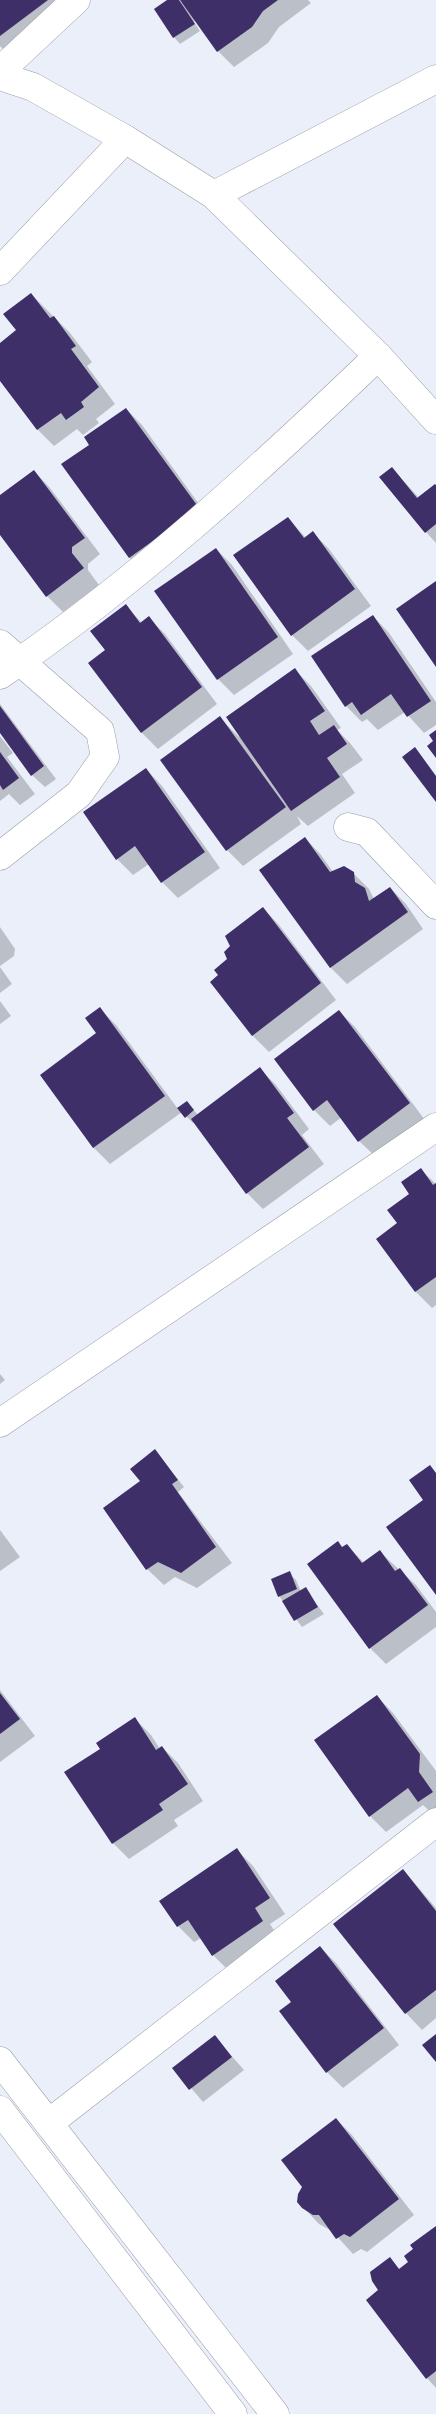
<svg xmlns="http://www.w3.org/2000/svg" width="436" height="2414" font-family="Jost,sans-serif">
	<rect width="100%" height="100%" fill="#eaeffa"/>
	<g fill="#0003">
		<polygon points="0,0 86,0 10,57 0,46"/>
		<polygon points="170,0 179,0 182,3 181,0 308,0 311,3 279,27 268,43 234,67 218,51 196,20 194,22 200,31 180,44 174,37"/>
		<polygon points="31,294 70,333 92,362 87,366 115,404 96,419 99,423 83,435 77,429 54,446 38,430 0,378 0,344 18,330"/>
		<polygon points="126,409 142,425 214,525 146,574 130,558 63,464 91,445"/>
		<polygon points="392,468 419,498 436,487 436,543 426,532"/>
		<polygon points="34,471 50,488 100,554 88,564 88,570 99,585 63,612 47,596 0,533 0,497"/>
		<polygon points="288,518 306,538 313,533 329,549 371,606 308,651 292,635"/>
		<polygon points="216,549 232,565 293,654 234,695 218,679"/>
		<polygon points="125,605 142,623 149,618 165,634 217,704 158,749 142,733 90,663 107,651"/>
		<polygon points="373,616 389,633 436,702 436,725 424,733 405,712 378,730 367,719 362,722 346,706"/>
		<polygon points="295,670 311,686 341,728 337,730 350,743 363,760 342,774 355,793 308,826 297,816 301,824 243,866 227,850 220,718 239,737"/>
		<polygon points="0,704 56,779 45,787 32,775 0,731"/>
		<polygon points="0,736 13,753 7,757 35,794 20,805 9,794 0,801"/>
		<polygon points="146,769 162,786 220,868 178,898 162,882 149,864 133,875 117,859"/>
		<polygon points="305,838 321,855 333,872 353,873 369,889 374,899 390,888 406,904 423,929 347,984 331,968 261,870"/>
		<polygon points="263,908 279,925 336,1000 269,1052 253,1036 211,982 220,976"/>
		<polygon points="0,927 15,949 14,956 0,966"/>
		<polygon points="0,967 12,984 0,993"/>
		<polygon points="0,1001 11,1016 0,1024"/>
		<polygon points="100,1009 116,1025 178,1109 187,1102 198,1115 260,1069 276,1085 309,1129 302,1135 324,1164 263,1209 247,1193 195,1122 193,1123 182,1112 110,1164 94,1148 41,1075 98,1033"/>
		<polygon points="339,1011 355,1027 425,1120 376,1157 359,1141 342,1117 330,1126 314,1110"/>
		<polygon points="420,1169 436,1184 436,1305 432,1308 416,1292 378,1239 399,1223"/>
		<polygon points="0,1374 5,1380 0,1384"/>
		<polygon points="155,1451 184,1487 178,1492 232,1563 197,1588 175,1577 164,1585 147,1569 104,1508 140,1483"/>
		<polygon points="0,1530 20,1557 0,1571"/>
		<polygon points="347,1545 364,1563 380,1552 416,1585 436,1612 436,1627 386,1664 370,1648 343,1548"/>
		<polygon points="289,1573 296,1580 301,1592 305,1589 324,1614 302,1627 279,1596"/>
		<polygon points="0,1690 35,1736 0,1762"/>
		<polygon points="377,1696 393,1713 436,1771 436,1817 423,1805 386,1832 370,1816"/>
		<polygon points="134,1718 151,1735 160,1749 162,1747 178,1763 203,1801 174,1820 178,1826 129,1859 113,1843 102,1749"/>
		<polygon points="237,1850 253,1866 285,1914 270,1924 279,1938 229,1971 213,1955 201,1938 194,1942 178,1926 161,1901"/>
		<polygon points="403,1870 436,1908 436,2018 422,2030 406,2013 335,1924"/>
		<polygon points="320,1947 336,1963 399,2045 343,2088 327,2072 293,2002"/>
		<polygon points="215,2037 244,2070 203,2102 174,2068"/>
		<polygon points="336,2119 352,2135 414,2215 367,2252 361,2249 353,2254 332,2231 319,2224 303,2207 303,2187"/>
		<polygon points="436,2227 436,2388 427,2378 380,2291 390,2259 400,2270 410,2262"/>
	</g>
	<g fill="#3e2f69">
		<polygon points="0,0 48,0 0,36"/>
		<polygon points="167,0 179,0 195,24 173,38 154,9"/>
		<polygon points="180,0 278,0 263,11 252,27 217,52"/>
		<polygon points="31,293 50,318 54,316 76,346 71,349 99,387 81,402 84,407 66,420 61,413 37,430 0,381 0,343 16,330 3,314"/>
		<polygon points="126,408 199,508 129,558 61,464 89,445 84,437"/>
		<polygon points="392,467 417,498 435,484 436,485 436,524 425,533 379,477"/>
		<polygon points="34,470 85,538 72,547 72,553 84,568 46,597 0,535 0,495"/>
		<polygon points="288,517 304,538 313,531 355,589 291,636 233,555"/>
		<polygon points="216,548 278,637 217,680 154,591"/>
		<polygon points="436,581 436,667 396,609"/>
		<polygon points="126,604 140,623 149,616 202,687 141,733 88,663 105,650 90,631"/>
		<polygon points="373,615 431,701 407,717 391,694 361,715 352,702 345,707 311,656"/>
		<polygon points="295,668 325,711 310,721 319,735 334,725 347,744 327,758 340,777 291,811 226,717"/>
		<polygon points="0,706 44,766 31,776 0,733"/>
		<polygon points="220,716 286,807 226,851 160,760"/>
		<polygon points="436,730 436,758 427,746 433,741 429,735"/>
		<polygon points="415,747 436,776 436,802 402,757"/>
		<polygon points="0,752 19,778 3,790 0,785"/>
		<polygon points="146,768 205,852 161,883 135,846 116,860 83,812"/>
		<polygon points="305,837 330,872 344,866 354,872 355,882 365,888 369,901 390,887 408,912 330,968 259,870"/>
		<polygon points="263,907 321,983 252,1036 210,982 218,975 214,970 227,959 224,952 230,946 225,936"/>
		<polygon points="100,1007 165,1096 93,1148 40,1075 96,1033 85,1018"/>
		<polygon points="339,1010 410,1103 358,1142 327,1100 313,1111 274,1059"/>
		<polygon points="260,1067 294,1113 287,1118 309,1147 246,1194 191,1119"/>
		<polygon points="187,1101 194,1110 185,1118 177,1108"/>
		<polygon points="421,1168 433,1185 436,1183 436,1277 415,1292 376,1239 397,1223 387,1210 409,1194 401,1182"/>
		<polygon points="155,1449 178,1480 172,1484 216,1547 181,1573 158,1562 146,1570 103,1508 140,1481 130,1469"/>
		<polygon points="430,1465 436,1473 436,1595 386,1527 423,1500 409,1480"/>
		<polygon points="338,1541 342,1547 347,1544 362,1563 380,1550 395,1571 400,1568 428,1605 369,1649 307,1564"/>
		<polygon points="290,1571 297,1589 278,1597 271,1579"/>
		<polygon points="306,1587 318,1607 294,1621 282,1601"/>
		<polygon points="0,1693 20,1719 0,1734"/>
		<polygon points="377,1695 420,1754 419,1772 433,1792 418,1802 408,1788 369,1817 314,1740"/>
		<polygon points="135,1717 156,1750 162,1746 188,1784 159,1804 163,1810 112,1844 64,1772 100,1749 96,1743"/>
		<polygon points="237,1848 270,1898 255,1908 263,1921 212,1956 188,1920 177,1927 159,1901"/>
		<polygon points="403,1869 436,1911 436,1990 405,2014 333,1924"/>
		<polygon points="320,1946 384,2028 326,2073 279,2011 291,2002 275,1981"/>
		<polygon points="436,2034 436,2062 422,2045"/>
		<polygon points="215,2035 232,2057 189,2090 172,2068"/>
		<polygon points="336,2118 399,2199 350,2237 344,2234 336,2239 319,2215 313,2215 302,2208 297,2202 298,2194 302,2187 281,2160"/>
		<polygon points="436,2226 436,2371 426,2379 366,2300 378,2290 372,2281 370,2272 390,2257 399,2269 408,2262 404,2256 413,2249 410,2245"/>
	</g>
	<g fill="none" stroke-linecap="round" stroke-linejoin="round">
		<defs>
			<g id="minor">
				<polyline points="0,71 76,0"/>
				<polyline points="0,76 33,87 125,139 214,195 378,356 436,420"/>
				<polyline points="214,195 436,79"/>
				<polyline points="0,271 125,139"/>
				<polyline points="0,644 100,731 105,757 79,794 0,856"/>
				<path d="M0 675C137 582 259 470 378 356"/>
				<polyline points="348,827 367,832 436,905"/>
				<polyline points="0,1423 436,1127"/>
				<polyline points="0,2061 275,2414"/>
				<polyline points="0,2110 233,2414"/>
				<polyline points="49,2123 436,1822"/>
			</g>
		</defs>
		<use href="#minor" stroke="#999da8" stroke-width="29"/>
		<use href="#minor" stroke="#fff" stroke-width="28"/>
	</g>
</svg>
